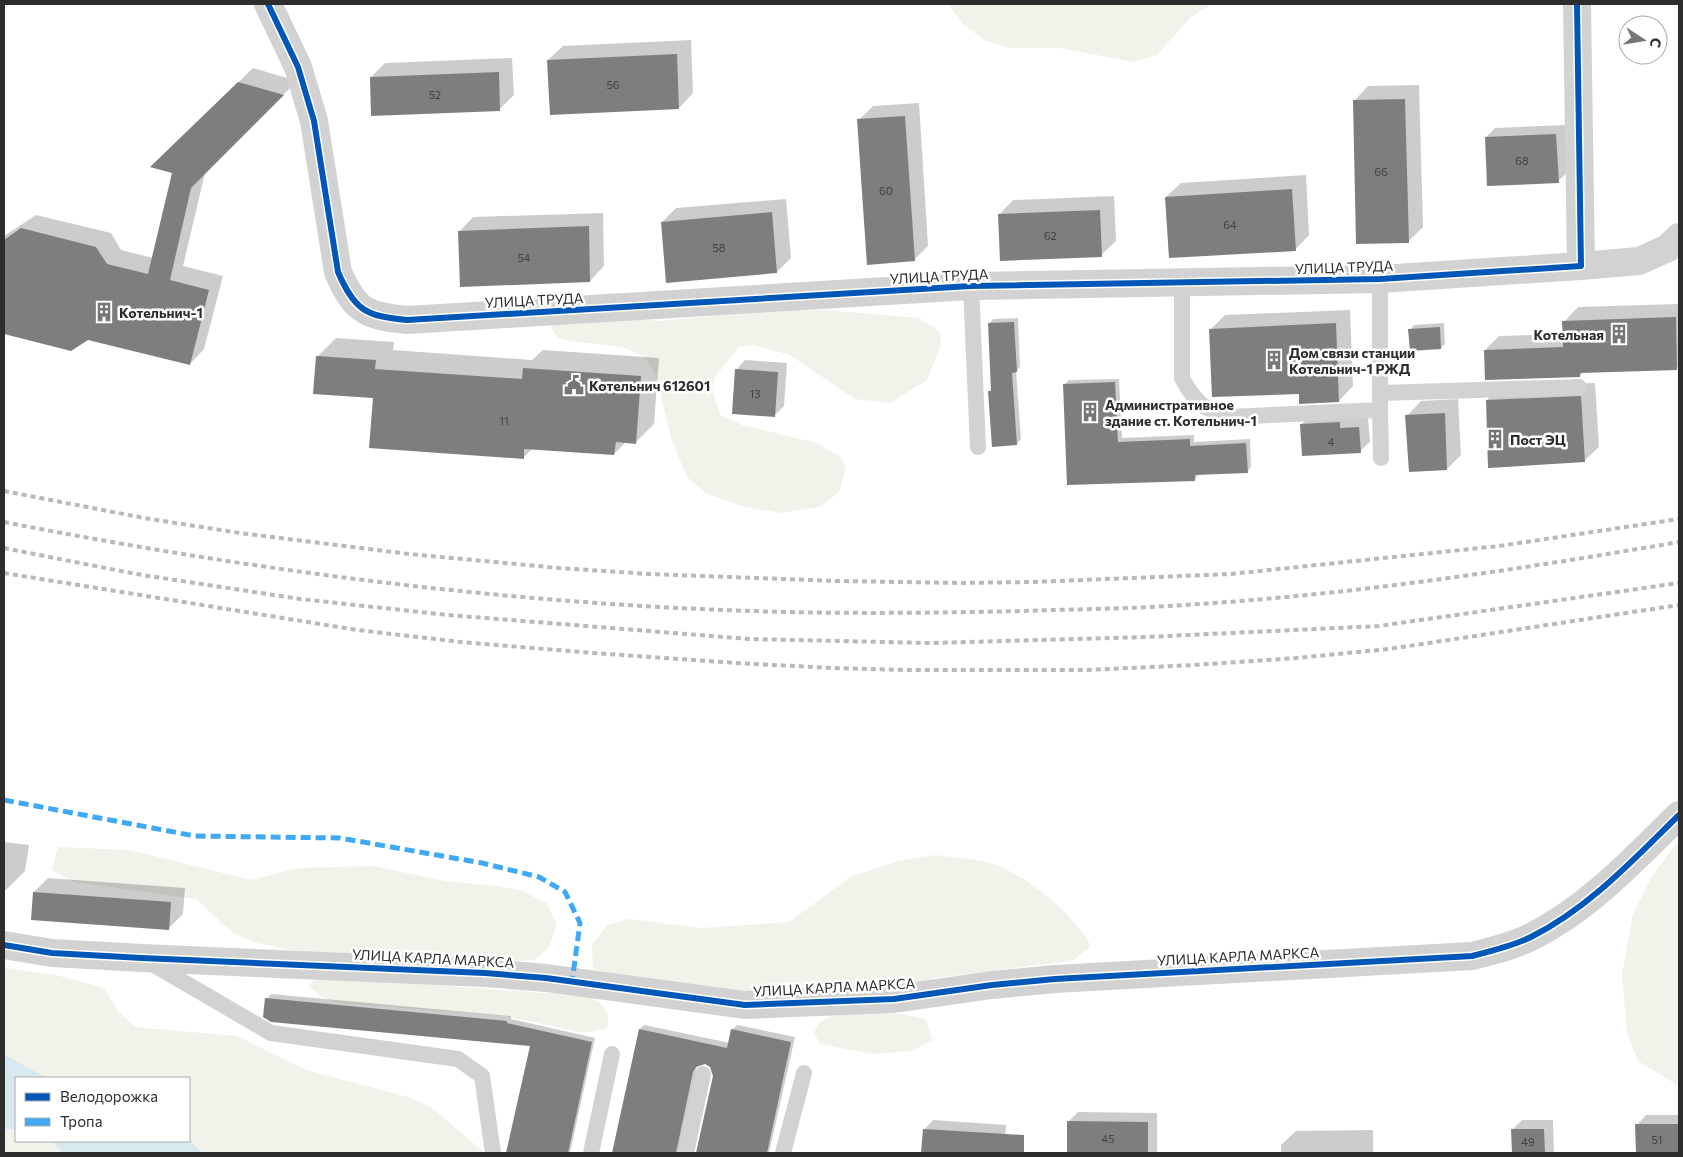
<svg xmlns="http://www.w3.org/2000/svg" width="1683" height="1157" font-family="Commissioner,sans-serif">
	<rect width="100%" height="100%" fill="#fff"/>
	<g fill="#f1f3eb">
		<polygon points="948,4 1212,4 1190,18 1157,55 1133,62 1060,48 1008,48 984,40 964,25"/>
		<polygon points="801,308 919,318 940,332 941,345 927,380 890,403 855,399 790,355 753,345 739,347 715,377 712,390 720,415 742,425 817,443 840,457 846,468 839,492 820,507 781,513 745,507 707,494 687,477 672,441 656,376 644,356 622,347 570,341 558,338 551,328 559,320 583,314 659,321"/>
		<polygon points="1679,840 1679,1086 1638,1061 1627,1033 1622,974 1633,914 1651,878"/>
		<polygon points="58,847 130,850 251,880 298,868 373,866 446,881 498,886 523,891 546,903 557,924 549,948 534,960 410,967 306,953 257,943 233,933 196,899 74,882 52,870"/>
		<path d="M936 855C954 858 976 858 993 864 1028 876 1074 914 1091 946L1072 961 934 978 889 994 741 995 616 978 593 969 592 945 607 925 629 919 702 928 789 922 850 877 898 861Z"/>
		<polygon points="4,968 56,975 104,988 117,1010 135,1027 237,1036 306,1070 408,1097 431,1107 485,1153 206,1153 199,1150 189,1138 189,1078 47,1078 4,1054"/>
		<path d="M330 977 543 993C562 993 604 991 608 1016 609 1020 607 1025 607 1028L591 1032H579L505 1016 340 1003C326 1000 318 995 308 985L318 978Z"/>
		<polygon points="841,1012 902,1014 926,1019 932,1040 912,1051 873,1054 820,1044 814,1033 819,1022"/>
		<polygon points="4,1129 16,1130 16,1141 51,1141 60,1149 61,1153 4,1153"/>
	</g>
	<g fill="#d8e9f0">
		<polygon points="4,1054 47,1078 16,1078 16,1130 4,1129"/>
		<polygon points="189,1138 199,1150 206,1153 61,1153 60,1149 51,1141 189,1141"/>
	</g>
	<g fill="#0003">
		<polygon points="691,40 693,93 679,108 548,60 563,46"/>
		<polygon points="512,58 514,95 499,110 371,77 385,63"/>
		<polygon points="253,68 297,81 205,173 183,266 223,276 204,349 190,364 88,338 71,350 4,333 4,236 36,215 111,233 121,250 153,258 173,172 153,167"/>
		<polygon points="1419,85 1423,227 1408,242 1354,101 1368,86"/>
		<polygon points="919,103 928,246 914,260 859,120 873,106"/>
		<polygon points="1565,125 1568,172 1558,181 1486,137 1495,128"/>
		<polygon points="1306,175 1309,235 1295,250 1166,197 1181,183"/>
		<polygon points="1114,196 1116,241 1101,255 999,215 1013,200"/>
		<polygon points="786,199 791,258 777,272 662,222 676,208"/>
		<polygon points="603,213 604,266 590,281 459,232 473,217"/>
		<polygon points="1679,304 1679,366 1676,368 1584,371 1580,376 1485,350 1499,336 1564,334 1564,322 1578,307"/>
		<polygon points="1350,310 1353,386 1339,401 1300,392 1211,329 1225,315"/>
		<polygon points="1018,318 1020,367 1016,371 1021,439 1017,444 990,391 992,388 989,324 993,319"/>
		<polygon points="1444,323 1445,344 1441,348 1410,330 1414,325"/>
		<polygon points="336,338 394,342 393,350 532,360 543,350 659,358 654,424 636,442 626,442 614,454 533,448 523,458 374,397 317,357"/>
		<polygon points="745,360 787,363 784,406 774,416 736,370"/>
		<polygon points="1119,379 1122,438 1194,435 1194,442 1250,439 1251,467 1247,472 1199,473 1195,480 1068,484 1064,385 1069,380"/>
		<polygon points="1595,383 1599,447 1584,461 1487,400 1501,386"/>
		<polygon points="1458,399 1461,455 1447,469 1407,416 1421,401"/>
		<polygon points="1311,415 1368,418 1370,442 1360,451 1302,424"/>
		<polygon points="4,842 29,845 25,871 6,890 4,890"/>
		<polygon points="48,878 185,888 183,914 168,929 32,919 34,892"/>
		<polygon points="271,994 511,1016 511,1019 595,1038 570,1153 508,1153 531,1044 267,999"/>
		<polygon points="644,1025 730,1043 733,1029 737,1025 795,1037 769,1153 697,1153 714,1076 714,1070 706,1063 697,1066 680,1146 682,1153 613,1153 640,1029"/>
		<polygon points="1078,1112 1157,1113 1157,1152 1068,1153 1068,1122"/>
		<polygon points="1646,1115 1679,1115 1679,1153 1637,1153 1637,1125"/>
		<polygon points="933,1120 1006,1125 1004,1153 923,1153 924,1130"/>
		<polygon points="1522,1120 1553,1120 1554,1153 1513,1153 1512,1130"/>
		<polygon points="1373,1130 1373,1153 1281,1153 1281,1145 1296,1131"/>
	</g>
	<g fill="#7e7e7e">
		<polygon points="677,54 679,109 550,115 547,60"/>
		<polygon points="499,72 500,111 371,116 370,77"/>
		<polygon points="238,82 284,95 191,188 170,280 209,290 190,365 88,340 71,351 4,334 4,240 21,228 96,247 107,264 148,274 172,173 150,167"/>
		<polygon points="1405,99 1409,243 1356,244 1353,100"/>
		<polygon points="905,116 915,261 867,265 857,119"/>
		<polygon points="1556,134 1559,183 1487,186 1485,137"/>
		<polygon points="1292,189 1296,251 1169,258 1165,197"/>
		<polygon points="1100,210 1102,257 1000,261 998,214"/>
		<polygon points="772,212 777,273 666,283 661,222"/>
		<polygon points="589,226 590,282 460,287 458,231"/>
		<polygon points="1676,317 1677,370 1580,373 1580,377 1485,380 1484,350 1563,347 1562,321"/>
		<polygon points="1014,322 1017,372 1012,373 1017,445 992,447 988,391 991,391 988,323"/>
		<polygon points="1336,323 1339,402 1299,404 1299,394 1212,397 1209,329"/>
		<polygon points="1440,327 1441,349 1410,351 1408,329"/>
		<polygon points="316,356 376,360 375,369 522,379 523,368 641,376 636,444 616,442 614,455 524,449 524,459 369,448 373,398 313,394"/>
		<polygon points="735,369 778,372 775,417 732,414"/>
		<polygon points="1115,382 1118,442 1190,439 1190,446 1246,443 1248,473 1195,475 1195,481 1067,485 1063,384"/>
		<polygon points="1581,396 1585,462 1488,468 1486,400"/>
		<polygon points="1445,413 1447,470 1409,472 1405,415"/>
		<polygon points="1340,422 1340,428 1359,427 1361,453 1302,456 1300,424"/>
		<polygon points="33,892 171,902 169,930 31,920"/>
		<polygon points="265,998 507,1021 507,1023 592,1042 568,1153 506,1153 530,1046 271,1022 263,1017"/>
		<polygon points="639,1029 727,1048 731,1029 791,1042 767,1153 696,1153 713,1076 710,1067 705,1064 696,1067 693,1072 676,1153 612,1153"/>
		<polygon points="1067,1121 1148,1122 1148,1153 1067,1153"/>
		<polygon points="1635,1124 1679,1124 1679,1153 1636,1153"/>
		<polygon points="923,1129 1024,1135 1024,1153 921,1153"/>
		<polygon points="1511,1129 1544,1129 1545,1153 1512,1153"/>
	</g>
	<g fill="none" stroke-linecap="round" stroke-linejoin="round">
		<g stroke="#d2d2d2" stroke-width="16">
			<path d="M1182 283V378C1194 401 1204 410 1229 417L1380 410V279"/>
			<polyline points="971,286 978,447"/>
			<polyline points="1380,393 1579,387"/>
			<polyline points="1380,410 1381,458"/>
			<polyline points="149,962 271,1033 458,1059 482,1076 493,1153"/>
			<polyline points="591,1153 612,1054"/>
			<polyline points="686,1153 703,1074"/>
			<polyline points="783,1153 804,1073"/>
		</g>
		<g stroke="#d2d2d2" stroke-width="28">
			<path d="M268 4 298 67 314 121 338 272C355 311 366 316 407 320L971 286 1380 279 1581 266 1577 4"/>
			<polyline points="1581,266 1639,261 1668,248 1679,237"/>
			<path d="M4 945 52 953 142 958 485 973 546 978 745 1005 894 999 992 985 1055 979 1472 956C1492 951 1513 946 1531 937 1589 908 1634 859 1679 815"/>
		</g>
		<g stroke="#b9b9b9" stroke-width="4" stroke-dasharray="5 4" stroke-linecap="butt">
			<polyline points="4,491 144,518 240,533 409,554 559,568 649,574 838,581 961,583 1032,582 1231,574 1499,546 1679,519"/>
			<path d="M4 522C250 570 500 603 752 611 842 614 932 613 1023 611 1076 609 1130 609 1184 605 1349 595 1516 570 1679 542"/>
			<polyline points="4,548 136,574 300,599 448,615 749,639 930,643 1146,637 1379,626 1679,583"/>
			<polyline points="4,573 357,630 461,642 593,653 736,663 831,668 907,670 1087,670 1194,665 1297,658 1389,649 1679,605"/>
		</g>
		<polyline stroke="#3fa9f5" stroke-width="5" stroke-dasharray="10 5" stroke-linecap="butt" points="4,800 195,836 340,838 482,863 539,877 565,892 580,923 572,982"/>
		<defs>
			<g id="cycleway">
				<path d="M268 4 298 67 314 121 338 272C355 311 366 316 407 320L971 286 1380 279 1581 266 1577 4"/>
				<path d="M4 945 52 953 142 958 485 973 546 978 745 1005 894 999 992 985 1055 979 1472 956C1492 951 1513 946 1531 937 1589 908 1634 859 1679 815"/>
			</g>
		</defs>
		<use href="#cycleway" stroke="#fff" stroke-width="9"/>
		<use href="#cycleway" stroke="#0057b8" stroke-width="6"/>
	</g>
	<defs>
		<symbol id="building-bare" viewBox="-9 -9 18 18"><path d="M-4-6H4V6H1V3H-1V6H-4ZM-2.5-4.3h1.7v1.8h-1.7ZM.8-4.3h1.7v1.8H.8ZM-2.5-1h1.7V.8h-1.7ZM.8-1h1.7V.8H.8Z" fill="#767676" stroke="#fff" stroke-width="2.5" paint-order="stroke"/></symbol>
		<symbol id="civic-bare" viewBox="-9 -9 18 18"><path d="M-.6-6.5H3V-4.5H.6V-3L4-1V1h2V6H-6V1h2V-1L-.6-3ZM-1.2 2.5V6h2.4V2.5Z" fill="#767676" stroke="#fff" stroke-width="2.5" paint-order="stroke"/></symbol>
	</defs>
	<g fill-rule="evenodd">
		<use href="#building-bare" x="90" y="298" width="28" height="28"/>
		<use href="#building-bare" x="1605" y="320" width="28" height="28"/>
		<use href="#building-bare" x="1260" y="346" width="28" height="28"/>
		<use href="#civic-bare" x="560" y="371" width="28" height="28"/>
		<use href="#building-bare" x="1076" y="398" width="28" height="28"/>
		<use href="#building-bare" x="1481" y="425" width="28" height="28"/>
	</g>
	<g text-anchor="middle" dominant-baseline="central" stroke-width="5" stroke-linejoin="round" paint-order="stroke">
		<g font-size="11" fill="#414141">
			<text x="613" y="84">56</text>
			<text x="435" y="94">52</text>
			<text x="1522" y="160">68</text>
			<text x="1381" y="171">66</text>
			<text x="886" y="190">60</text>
			<text x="1230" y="224">64</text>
			<text x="1050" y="235">62</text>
			<text x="719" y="247">58</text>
			<text x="524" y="257">54</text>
			<text x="755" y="393">13</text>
			<text x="504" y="420">11</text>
			<text x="1331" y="441">4</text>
			<text x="1108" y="1138">45</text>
			<text x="1657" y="1139">51</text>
			<text x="1528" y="1141">49</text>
		</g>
		<g font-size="14" fill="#2d2d2d" stroke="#fff">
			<text transform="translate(1344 267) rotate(-2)">УЛИЦА ТРУДА</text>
			<text transform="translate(939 276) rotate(-3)">УЛИЦА ТРУДА</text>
			<text transform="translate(534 300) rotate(-3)">УЛИЦА ТРУДА</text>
			<text transform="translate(1238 956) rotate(-3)">УЛИЦА КАРЛА МАРКСА</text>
			<text transform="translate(433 958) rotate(3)">УЛИЦА КАРЛА МАРКСА</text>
			<text transform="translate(834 987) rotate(-3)">УЛИЦА КАРЛА МАРКСА</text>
		</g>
		<g font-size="14" font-weight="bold" fill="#2d2d2d" stroke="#fff" text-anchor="start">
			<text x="119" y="312">Котельнич-1</text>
			<text x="1604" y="334" text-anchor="end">Котельная</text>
			<text x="1289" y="352">Дом связи станции<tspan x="1289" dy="16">Котельнич-1 РЖД</tspan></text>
			<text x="589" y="385">Котельнич 612601</text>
			<text x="1105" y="404">Административное<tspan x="1105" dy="16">здание ст. Котельнич-1</tspan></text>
			<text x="1510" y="439">Пост ЭЦ</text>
		</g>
	</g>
	<rect width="1683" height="1157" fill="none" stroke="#2d2d2d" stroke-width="10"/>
	<rect x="15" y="1077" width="175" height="65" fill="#ffffff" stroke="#ababab"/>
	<rect x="25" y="1093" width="25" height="8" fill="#0057b8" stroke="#ababab"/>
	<text x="60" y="1102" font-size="15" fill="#2d2d2d">Велодорожка</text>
	<rect x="25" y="1118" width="25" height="8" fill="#3fa9f5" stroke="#ababab"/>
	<text x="60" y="1127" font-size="15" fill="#2d2d2d">Тропа</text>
	<g transform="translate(1643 40) rotate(102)"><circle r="24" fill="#ffffff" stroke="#ababab"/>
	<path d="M0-4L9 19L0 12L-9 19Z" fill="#767676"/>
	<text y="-8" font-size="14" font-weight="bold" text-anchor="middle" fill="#2d2d2d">С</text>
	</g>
</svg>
